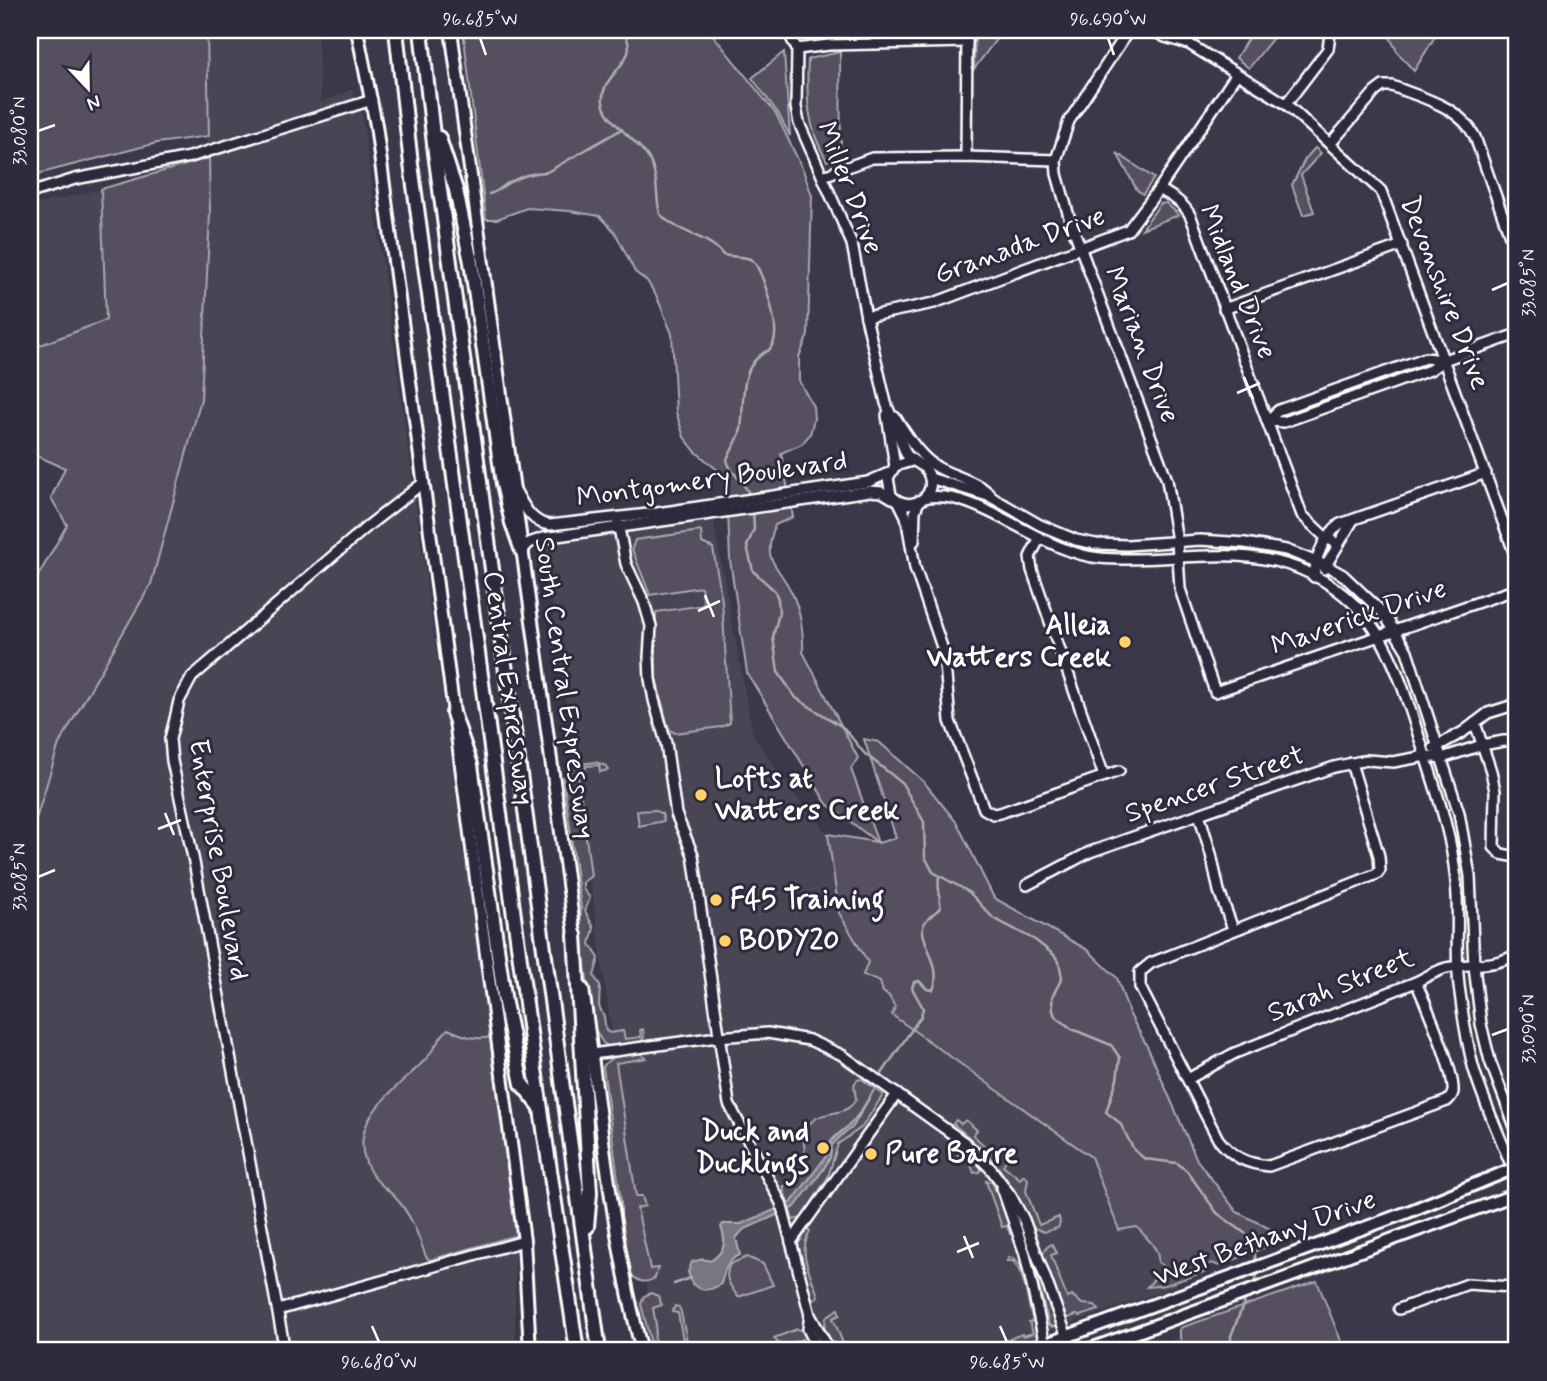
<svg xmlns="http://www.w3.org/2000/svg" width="1547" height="1381" font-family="Mynerve,sans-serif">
	<rect width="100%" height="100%" fill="#3c3749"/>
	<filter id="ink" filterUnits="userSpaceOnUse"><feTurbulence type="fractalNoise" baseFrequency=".0143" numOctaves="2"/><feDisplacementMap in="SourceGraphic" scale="14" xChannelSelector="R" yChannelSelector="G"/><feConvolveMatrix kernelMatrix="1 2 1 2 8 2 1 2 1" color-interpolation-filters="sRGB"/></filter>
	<g filter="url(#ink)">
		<g fill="#494455">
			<polygon points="159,30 317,30 321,102 352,89 362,116 517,1235 515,1257 515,1351 30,1351 30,709 209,170 208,136 158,143"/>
			<polygon points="101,189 106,320 30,349 30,206"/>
			<polygon points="713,518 753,735 797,798 828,834 839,913 868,962 874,978 880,982 883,992 889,996 895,1007 893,1015 1091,1157 1119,1230 1137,1226 1161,1243 1177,1286 992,1351 656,1351 543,540"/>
			<polygon points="1180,1337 1185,1351 1143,1351"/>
		</g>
		<g fill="#555060" stroke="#aaa8b0" stroke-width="2">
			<polygon points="30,30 207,30 209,136 157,143 30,176"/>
			<path d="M463 30H709L776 114 803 170 812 196 808 335 799 357V381L813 406 814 419 810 434 802 444 781 453 793 517 775 525C762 563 775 560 791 591 800 609 804 632 803 652L858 758 851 769 878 843 896 838 864 739 879 742 924 782 957 823 994 898 1088 950 1117 978 1129 1013 1148 1048 1197 1160 1237 1212 1288 1238 1219 1266 1212 1263 1207 1266V1271L1166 1285 1147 1287 1165 1267 1158 1262C1160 1248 1145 1237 1137 1227L1119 1230 1091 1157 892 1015 895 1007 889 996 883 992 880 982 863 975 868 962 839 913 828 834 877 842 827 804 747 673 730 560 727 488 720 472 696 452 684 437 676 412 672 334 657 297 647 281 635 272 615 232 600 216 569 211 527 208 497 219H486Z"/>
			<polygon points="975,30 1003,30 974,69"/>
			<polygon points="1253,30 1279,30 1249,68 1236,58"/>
			<polygon points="1386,30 1439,30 1414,71 1398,53"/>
			<polygon points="784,52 790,136 778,113 752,78"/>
			<path d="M840 52 841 156 827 161C807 128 806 96 808 59Z"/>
			<polygon points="1315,148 1321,153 1301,175 1314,212 1303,215 1292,185 1305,159"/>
			<polygon points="1117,153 1154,178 1143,194 1137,190"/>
			<polygon points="209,158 210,213 201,399 151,584 59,744 30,839 30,590 67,525 51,498 65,468 30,453 30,349 106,320 101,189"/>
			<polygon points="1166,203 1179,215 1142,229 1160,204"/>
			<polygon points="701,531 702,543 713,548 722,601 730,723 721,727 675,733 670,730 667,723 656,677 656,612 704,605 701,587 650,595 632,549 635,540"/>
			<polygon points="596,762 606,766 608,770 600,772 599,765 586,766 585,774 578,775 591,876 583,882 583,889 590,898 585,911 594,928 590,944 599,958 594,976 600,986 599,1006 604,1017 606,1031 610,1033 623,1031 625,1039 641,1037 640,1030 643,1029 644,1037 639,1044 608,1046 603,1043 594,1028 580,931 581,908 563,778 572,765"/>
			<polygon points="655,810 662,814 664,821 639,826 637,811"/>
			<path d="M448 1029C461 1035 476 1041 490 1037L517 1235 430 1260 426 1257C418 1234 411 1214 394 1196 386 1188 377 1183 371 1173 342 1124 392 1093 422 1063 433 1053 438 1038 448 1029Z"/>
			<path d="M640 1053 646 1058 616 1063 636 1196H642L645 1206 637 1208 650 1269 658 1268 655 1278C645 1284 638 1282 631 1274L621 1223V1202L603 1067C610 1054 626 1055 640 1053Z"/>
			<path d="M862 1079 883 1095 862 1127 838 1144 828 1177 802 1218 793 1220 783 1187C790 1181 800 1180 804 1170 810 1154 796 1136 810 1123 825 1108 845 1119 856 1099L854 1085 857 1080Z"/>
			<path d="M956 1120 961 1124 966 1120 977 1130 973 1135 991 1152 995 1147 1008 1158 1003 1165 1020 1179 1024 1175 1028 1179 1026 1191 1039 1225 1059 1217 1060 1223 1058 1228 1044 1232 1032 1227C1010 1179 995 1157 953 1124Z"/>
			<polygon points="965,1150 982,1167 980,1172 974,1173 967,1155 958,1158 958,1153"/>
			<polygon points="986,1181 992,1182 1014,1233 1010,1234 1007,1226 1002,1227"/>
			<path d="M808 1229 810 1232C797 1253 811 1273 818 1296L814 1300 811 1297 798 1244Z"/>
			<polygon points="1052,1244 1057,1253 1051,1255 1067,1298 1073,1296 1082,1304 1095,1305 1099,1310 1080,1316 1076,1315 1068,1318 1064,1316 1042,1255 1047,1247"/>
			<path d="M747 1257 763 1264 773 1285 738 1297C730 1285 723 1278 730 1264Z"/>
			<path d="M1009 1257 1015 1259 1020 1265 1037 1337C1026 1354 996 1351 978 1351L1022 1334 1023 1336 1033 1333 1029 1322 1033 1321C1027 1302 1026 1276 1013 1261H1007Z"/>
			<polygon points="1035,1258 1058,1324 1053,1327 1049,1325 1032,1259"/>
			<polygon points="1317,1281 1345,1351 1185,1351 1180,1337 1180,1328"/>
			<polygon points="651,1293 658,1296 662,1305 653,1308 656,1325 653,1351 641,1304 644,1296"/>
			<polygon points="675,1306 679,1307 681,1312 689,1351 678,1349 684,1346 678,1313 672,1312"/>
			<polygon points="838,1309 840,1315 833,1318 846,1351 835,1351 824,1332 826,1317"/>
			<polygon points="797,1329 805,1332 815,1351 808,1351 802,1339 784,1346 777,1342 774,1338"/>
		</g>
		<path fill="#797682" stroke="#afadb4" stroke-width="2" d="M874 1090 852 1128 845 1132 832 1145 830 1158 823 1170 795 1207 743 1230 736 1238 740 1255C725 1261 725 1270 721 1284 710 1291 703 1292 692 1284L688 1272 692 1262 703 1259 710 1261C724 1253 727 1241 721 1227L723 1224H741L791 1203 827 1155C828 1137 840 1135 852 1122 861 1113 867 1100 874 1090Z"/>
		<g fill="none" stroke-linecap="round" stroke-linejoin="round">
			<g stroke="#afadb4" stroke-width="2.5">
				<path d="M622 30C646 61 599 72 603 102 606 124 640 140 650 161 659 180 655 195 660 214 678 234 707 234 723 255 731 257 743 256 750 259 762 264 777 322 775 335 775 340 772 346 769 350 737 365 745 401 741 429 739 439 732 449 727 459 728 472 745 481 750 496"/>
				<path d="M489 194C498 192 501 187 508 183 521 176 533 172 547 172L622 129"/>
				<polyline points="753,509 754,529 747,546 753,571 775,591 778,599 779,613 773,637 778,672 796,698 844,728 864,753 902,783 924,822 925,857 933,872 969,892 993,918 1035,940 1054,955 1059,962 1062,978 1052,997 1053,1011 1055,1016 1072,1029 1111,1045 1120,1058 1117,1079 1106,1112 1120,1123 1134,1150 1145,1159 1177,1163 1187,1171 1217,1213 1253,1239 1256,1263"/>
				<path d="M879 1078 921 1016 923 1008 912 988 914 982 919 981 927 989 933 990C944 966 917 938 924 924 927 918 936 912 940 908 941 896 937 888 939 876"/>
				<polyline points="674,1284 691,1278"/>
				<polyline points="1252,1286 1258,1274 1257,1270"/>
				<polyline points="1231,1351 1231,1336 1247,1295"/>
			</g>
			<defs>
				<g id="minor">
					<path d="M787 30 797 49 796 107 799 123 852 244 866 317 886 403 906 454C912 462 922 463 927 471 941 495 910 516 891 495L888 478 895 466 912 461"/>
					<polyline points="1129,30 1069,121 1056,160 1057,174 1070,220 1167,480 1177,541 1180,589 1215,692 1517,589"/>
					<polyline points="1152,30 1165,37 1189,44 1286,104 1381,191 1517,560"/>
					<polyline points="1186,43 1194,30"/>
					<polyline points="797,49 829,45 967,42"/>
					<polyline points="1515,58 1517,57"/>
					<polyline points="1286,104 1328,49 1330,34 1328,30"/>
					<path d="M1331 143 1375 92 1383 86H1392C1422 98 1460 106 1475 137L1517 256"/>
					<polyline points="966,157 967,30"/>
					<polyline points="823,176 872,158 966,157 1056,160"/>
					<path d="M1159 189C1173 197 1184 203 1191 217L1302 515 1325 537 1338 544"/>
					<polyline points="30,193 75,179 190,157 372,100"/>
					<polyline points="1224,309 1402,245"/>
					<polyline points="866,317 934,303 1128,230 1159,189 1236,75"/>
					<polyline points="887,415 895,466"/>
					<path d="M895 417C907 435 918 455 937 467 955 477 974 480 990 494"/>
					<polyline points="1267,421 1284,422 1430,370 1444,360 1517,334"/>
					<polyline points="1267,421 1279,410 1425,358 1444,360"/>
					<polyline points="930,478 991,497 1040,525 1076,540 1096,544 1127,545 1200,540 1245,543 1286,550 1327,566 1343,575 1384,614 1407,651 1459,813 1470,876 1474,966 1481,1024 1490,1061 1517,1132"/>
					<path d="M515 490C524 506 531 523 550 525L657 513 868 482 889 473"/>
					<path d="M924 498C975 486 1041 553 1100 558 1167 564 1234 543 1300 569 1383 603 1398 673 1423 749 1437 793 1452 836 1456 882 1460 919 1454 957 1460 993 1463 1017 1467 1042 1473 1066 1482 1098 1497 1129 1509 1160L1517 1164"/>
					<polyline points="899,502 906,516 915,568 944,653 950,721 984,809 993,814 1000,813 1119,771"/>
					<polyline points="617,518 626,564 644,602 651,626 649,657 650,679 654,700 666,743 676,814 693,855 729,1104 781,1203 810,1315 830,1351"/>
					<polyline points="1039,539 1030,557 1032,570 1104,776"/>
					<polyline points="914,541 915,511 919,501"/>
					<polyline points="522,551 529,543 543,538 870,491 882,492 892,498"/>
					<polyline points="1324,569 1353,520"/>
					<path d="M1314 577C1316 555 1323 538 1340 524L1486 473"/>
					<polyline points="1475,723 1491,771 1495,791 1494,847 1501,854 1517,857"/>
					<polyline points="1434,748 1463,732 1488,713 1517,704"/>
					<path d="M1351 763 1379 856 1380 870 1377 874 1151 963 1140 972V987L1218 1139C1232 1157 1247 1164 1269 1166L1447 1101C1450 1098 1452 1097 1453 1092 1455 1072 1425 1002 1416 982"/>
					<polyline points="1199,814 1211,854 1219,891 1233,929"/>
					<polyline points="1027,885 1090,852 1334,767 1367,760 1393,762 1426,756 1442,758 1482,745 1504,741 1517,741"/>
					<polyline points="592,1054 718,1037 768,1033 809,1040 842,1055 965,1143 991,1169 1011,1196 1024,1220 1067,1337"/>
					<path d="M1188 1079 1235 1053 1416 982C1426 977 1436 971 1446 968 1471 962 1494 968 1517 954"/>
					<polyline points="1002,1188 1025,1254 1045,1345"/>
					<polyline points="791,1242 897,1094"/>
					<polyline points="1399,1309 1468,1284 1511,1287 1517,1285"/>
					<polyline points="278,1310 524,1241"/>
					<polyline points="810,1315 808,1329 819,1351"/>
					<polyline points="285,1351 194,862 172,761 170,739 175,719 179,701 192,677 369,525 423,483"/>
				</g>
				<g id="major">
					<polyline points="357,30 376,125 524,1241 530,1351"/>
					<polyline points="451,30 576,942"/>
					<path d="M583 989C600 1108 611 1236 642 1351"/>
					<polyline points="1067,1337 1072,1351"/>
					<polyline points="1027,1351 1408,1212 1517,1167"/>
					<polyline points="1085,1351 1517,1194"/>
				</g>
				<g id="highway">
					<polyline points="396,30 411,164 535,1069 577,1351"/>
					<polyline points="421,30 435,153 599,1351"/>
					<polyline points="439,138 456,190 471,262 503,484 512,523 522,551"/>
					<polyline points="453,713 471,765 505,1003 522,1084 539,1105"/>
					<polyline points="575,935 590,1193 587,1227"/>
				</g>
			</defs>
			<use href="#minor" stroke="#fff" stroke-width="14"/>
			<use href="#major" stroke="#fff" stroke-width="16"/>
			<use href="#highway" stroke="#fff" stroke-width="18"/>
			<use href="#minor" stroke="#2f2a3d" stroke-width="9"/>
			<use href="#major" stroke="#2f2a3d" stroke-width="10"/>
			<use href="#highway" stroke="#2f2a3d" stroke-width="12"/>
		</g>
	</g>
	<path fill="none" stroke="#fff" stroke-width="2.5" d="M480 38 486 55M1108 38 1114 55M38 131 55 125M1492 290 1508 283M1244 377 1253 399M1237 393 1260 383M705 595 714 617M698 611 720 601M165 813 174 835M158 829 181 820M38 877 55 870M1492 1035 1508 1029M964 1236 973 1258M957 1252 979 1243M372 1326 379 1342M1000 1326 1007 1342"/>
	<g fill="#ffd166" stroke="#2f2a3d" stroke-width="2.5">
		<circle cx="1125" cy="642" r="7"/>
		<circle cx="701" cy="795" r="7"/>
		<circle cx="716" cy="900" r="7"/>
		<circle cx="725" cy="941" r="7"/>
		<circle cx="823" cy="1148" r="7"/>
		<circle cx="871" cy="1154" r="7"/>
	</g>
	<g text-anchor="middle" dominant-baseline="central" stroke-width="6" stroke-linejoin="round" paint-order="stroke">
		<g font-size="28" fill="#fff" stroke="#2f2a3d">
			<text transform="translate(849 188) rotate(69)">Miller Drive</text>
			<text transform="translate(1020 246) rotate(-20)">Granada Drive</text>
			<text transform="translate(1237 282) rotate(68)">Midland Drive</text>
			<text transform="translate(1444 293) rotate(69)">Devonshire Drive</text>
			<text transform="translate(1141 345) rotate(69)">Marian Drive</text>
			<text transform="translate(712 480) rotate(-8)">Montgomery Boulevard</text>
			<text transform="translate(1359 618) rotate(-19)">Maverick Drive</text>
			<text transform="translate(508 688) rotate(82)">Central Expressway</text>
			<text transform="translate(564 688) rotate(82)">South Central Expressway</text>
			<text transform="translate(1215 785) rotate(-19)">Spencer Street</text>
			<text transform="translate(218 860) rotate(80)">Enterprise Boulevard</text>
			<text transform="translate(1341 986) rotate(-22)">Sarah Street</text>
			<text transform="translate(1265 1239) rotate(-20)">West Bethany Drive</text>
		</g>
		<g font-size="28" font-weight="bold" fill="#fff" stroke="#2f2a3d" text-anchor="start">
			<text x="1111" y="626" text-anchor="end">Alleia<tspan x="1111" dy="32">Watters Creek</tspan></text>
			<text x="715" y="779">Lofts at<tspan x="715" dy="32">Watters Creek</tspan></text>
			<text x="730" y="900">F45 Training</text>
			<text x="739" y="941">BODY20</text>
			<text x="809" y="1132" text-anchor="end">Duck and<tspan x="809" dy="32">Ducklings</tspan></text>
			<text x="885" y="1154">Pure Barre</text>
		</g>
	</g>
	<rect width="1547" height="1381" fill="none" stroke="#2f2a3d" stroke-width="77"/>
	<g transform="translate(88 88) rotate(158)" stroke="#2f2a3d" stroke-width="5" paint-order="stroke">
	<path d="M0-5L12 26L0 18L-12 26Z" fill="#ffffff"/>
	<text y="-10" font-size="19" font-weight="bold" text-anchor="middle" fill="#ffffff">N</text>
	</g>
	<rect x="38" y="38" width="1470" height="1304" fill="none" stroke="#fff" stroke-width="2.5"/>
	<g font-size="18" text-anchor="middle" fill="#fff">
		<text x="480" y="25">96.685°W</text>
		<text x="1108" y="25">96.690°W</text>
		<text transform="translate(19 131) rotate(-90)" y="6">33.080°N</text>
		<text transform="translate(1528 283) rotate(-90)" y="6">33.085°N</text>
		<text transform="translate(19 877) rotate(-90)" y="6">33.085°N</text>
		<text transform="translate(1528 1029) rotate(-90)" y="6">33.090°N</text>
		<text x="379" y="1368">96.680°W</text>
		<text x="1007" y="1368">96.685°W</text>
	</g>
</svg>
